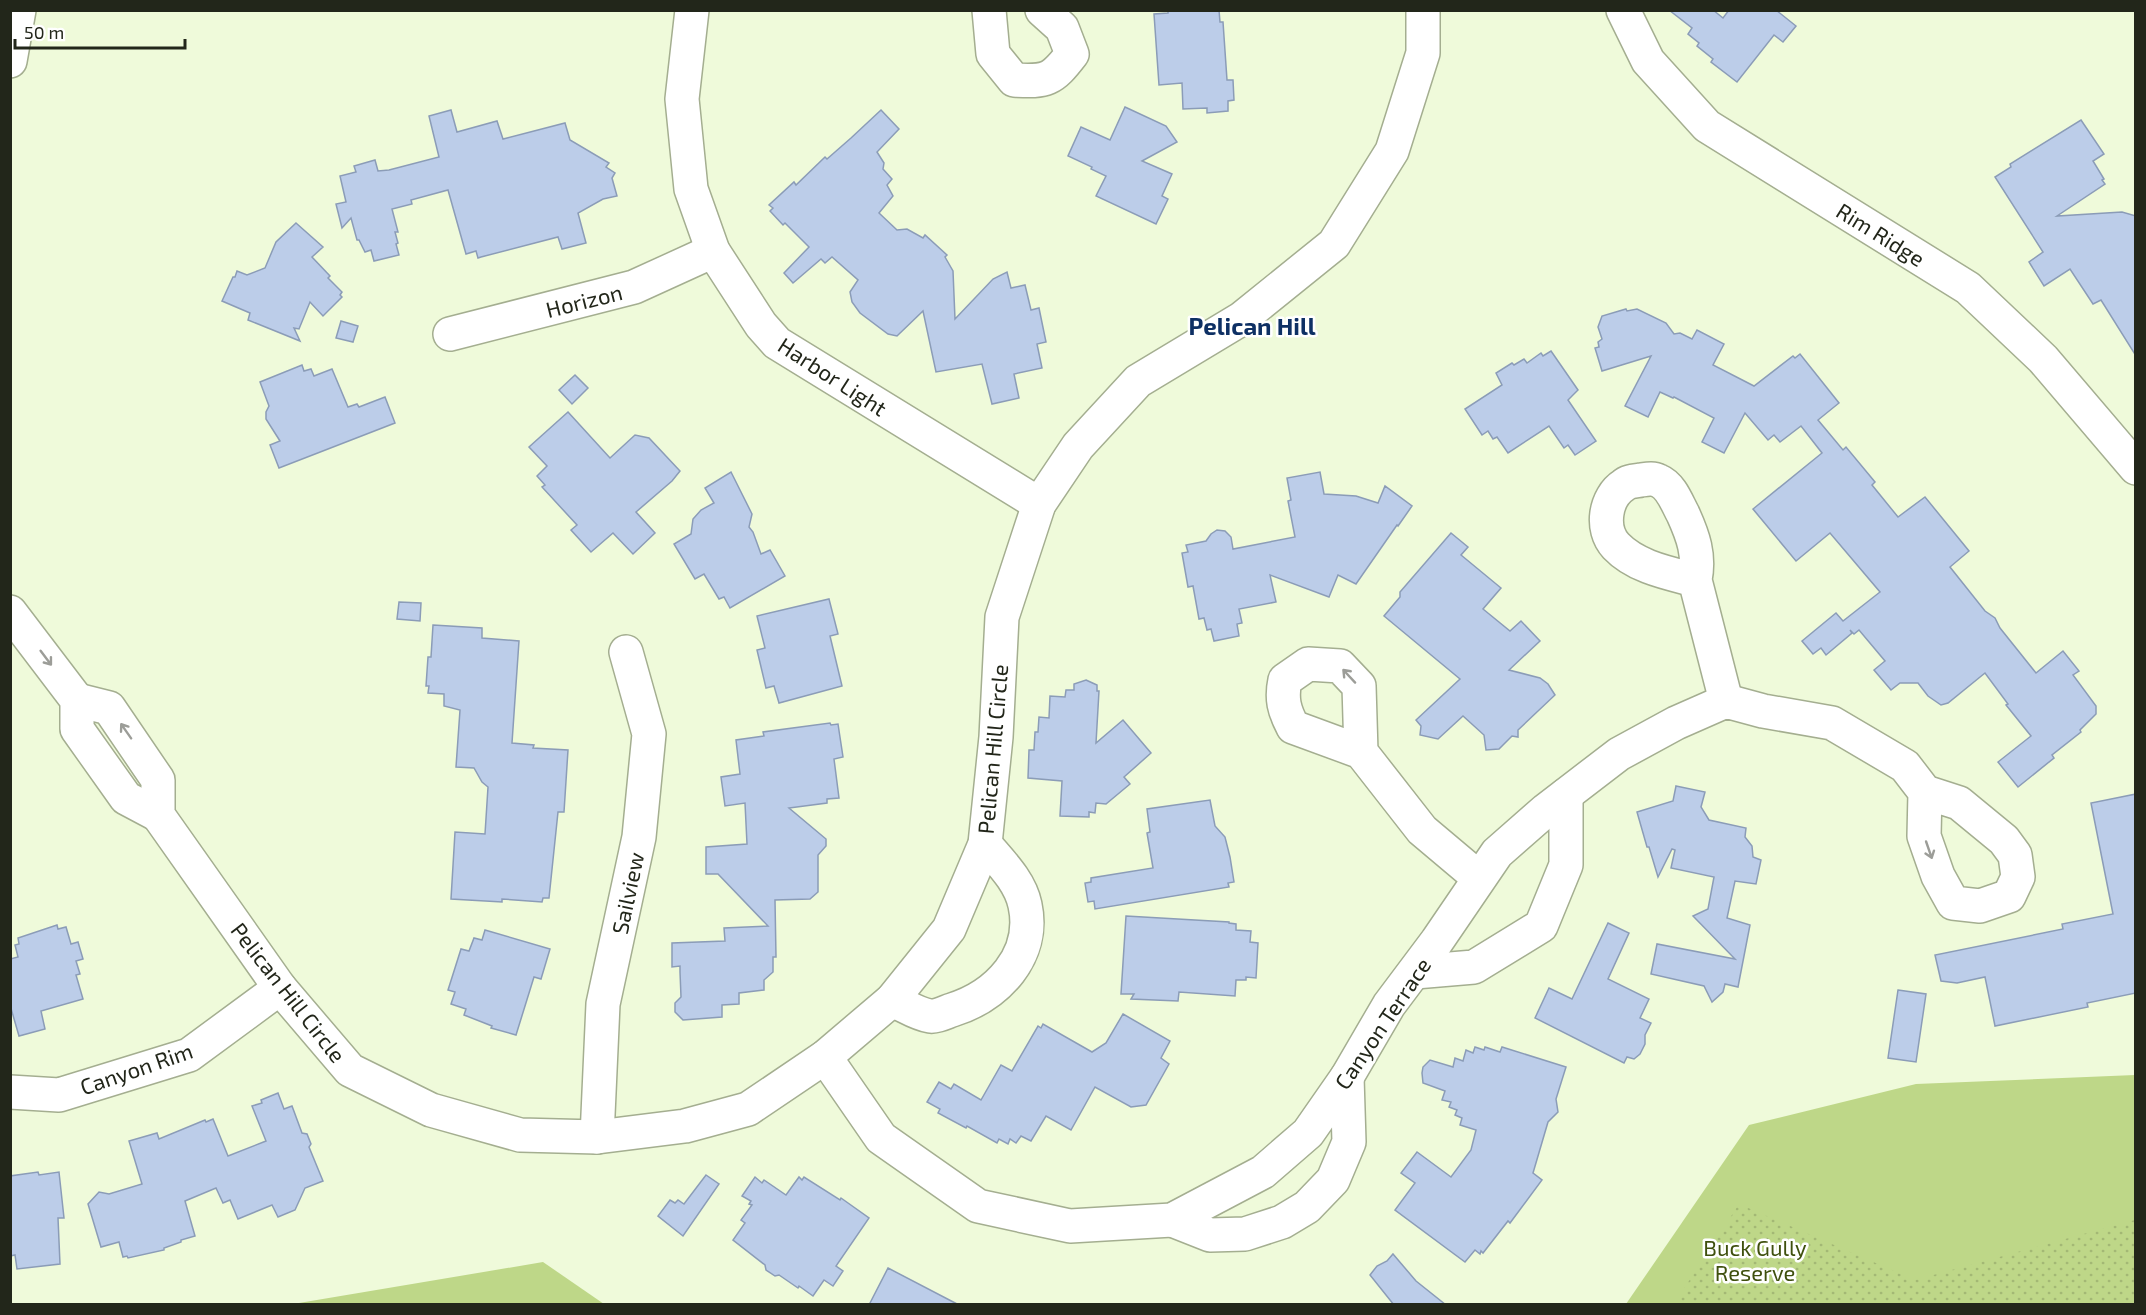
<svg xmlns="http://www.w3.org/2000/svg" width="2146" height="1315" font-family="'Exo 2',sans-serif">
	<defs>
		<pattern id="park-dots" width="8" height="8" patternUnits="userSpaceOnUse" patternTransform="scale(1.5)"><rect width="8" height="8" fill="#bed788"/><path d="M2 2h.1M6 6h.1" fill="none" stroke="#a3b875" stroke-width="1.8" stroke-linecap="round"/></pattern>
	</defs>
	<rect width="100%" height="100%" fill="#effada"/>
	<g fill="#bed788">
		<polygon points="2135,1075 2135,1304 1626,1304 1749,1125 1916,1084"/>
		<polygon points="543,1262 604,1304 293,1304"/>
	</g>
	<polygon fill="url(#park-dots)" points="1739,1204 1915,1280 2135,1220 2135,1304 1674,1304"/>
	<g fill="#bccde9" stroke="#8b9cb7" stroke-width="1.5">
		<polygon points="1168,10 1219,10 1220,22 1223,22 1227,80 1233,80 1234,100 1228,101 1228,111 1207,113 1207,108 1183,109 1182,83 1159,85 1154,14 1168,13"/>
		<polygon points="1669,10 1713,10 1723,18 1729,10 1776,10 1796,26 1783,42 1774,35 1737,82 1711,62 1713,59 1697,46 1699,43 1688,34 1692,28"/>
		<polygon points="1125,107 1166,126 1177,142 1142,161 1172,174 1162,196 1168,199 1156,224 1096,196 1106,176 1091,169 1092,167 1068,156 1081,127 1110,140"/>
		<polygon points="451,110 457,132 497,121 503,139 565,123 570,140 609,163 606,167 615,173 612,178 617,196 603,199 578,213 586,243 562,249 558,237 481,257 478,258 476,251 466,254 448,190 411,200 412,204 392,209 398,232 395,232 398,243 396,244 399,255 374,261 371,250 365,252 359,240 357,240 351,218 342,228 336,204 346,202 340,176 356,172 354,166 375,160 378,171 389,170 439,157 429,116"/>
		<polygon points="881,110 899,129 877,152 884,163 883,169 892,179 887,185 893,196 879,213 897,230 907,229 923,238 925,235 947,255 945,257 953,271 955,319 993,279 1007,272 1011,288 1025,285 1031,310 1039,308 1046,342 1037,344 1042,368 1014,374 1019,398 992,404 982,364 936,372 923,311 897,336 888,334 860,313 852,302 850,292 858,280 832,257 825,263 821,259 793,283 784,273 809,247 785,223 783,225 770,211 773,208 769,205 794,182 796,185 825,157 827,159 851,138"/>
		<polygon points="2081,120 2104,154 2093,161 2104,179 2102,180 2105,184 2057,216 2122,212 2136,216 2136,356 2101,300 2093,304 2070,269 2044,286 2029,262 2043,252 1995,177 2011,167 2010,164"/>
		<polygon points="296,223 323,247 312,257 330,276 328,278 342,292 340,295 342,297 323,316 310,302 299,329 294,328 300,341 248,320 250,313 222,301 233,277 235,277 237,271 247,275 265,268 276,242"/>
		<polygon points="1626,309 1627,311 1637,309 1666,323 1674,334 1680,333 1692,339 1697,330 1724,344 1713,365 1754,386 1793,356 1795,358 1800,354 1839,403 1818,420 1843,450 1846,447 1875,482 1872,485 1898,517 1925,497 1969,551 1950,567 1985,611 1995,618 2000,628 2036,673 2063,651 2079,671 2073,675 2096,706 2096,714 2080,730 2081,732 2052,755 2054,758 2018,787 1998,762 2031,736 2006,705 2008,704 1985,673 1948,703 1941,705 1928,696 1918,683 1900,683 1891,690 1874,670 1885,661 1859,630 1854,634 1850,630 1852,633 1826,655 1821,648 1813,654 1802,641 1836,613 1843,621 1880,592 1830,533 1796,561 1753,509 1822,453 1801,426 1780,442 1774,435 1768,440 1745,413 1724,453 1702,442 1714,418 1674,397 1673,398 1660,392 1648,417 1625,406 1651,356 1602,371 1595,348 1599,347 1598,342 1602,339 1598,327 1602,316"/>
		<polygon points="341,321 358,326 353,342 336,338"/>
		<polygon points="1551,351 1578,390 1568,400 1596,441 1575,455 1568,445 1564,448 1549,426 1508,453 1497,437 1493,439 1488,431 1482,435 1465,409 1502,385 1496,373 1512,363 1514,365 1524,359 1527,363 1541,353 1543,356"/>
		<polygon points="302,365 304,371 311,369 314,376 332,369 348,407 357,404 359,407 385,397 395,423 279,468 270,445 280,441 266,419 266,412 269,406 260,382"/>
		<polygon points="575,375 588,388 572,404 559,390"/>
		<polygon points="568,412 610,458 635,435 649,438 680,471 672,481 636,512 655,533 633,554 613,533 591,552 571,530 577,525 542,487 545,485 537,476 547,466 529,447"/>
		<polygon points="731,472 752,514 749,527 753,532 761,554 770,550 785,576 730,608 724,597 719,599 704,574 695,579 674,544 691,534 693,519 701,510 714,503 705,488"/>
		<polygon points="1320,472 1324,494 1356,496 1378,503 1385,486 1412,506 1398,526 1397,525 1356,584 1338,575 1329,597 1270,575 1276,602 1239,609 1242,623 1237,624 1239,636 1214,641 1211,629 1207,630 1204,618 1199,619 1193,586 1188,587 1182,553 1188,552 1186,545 1206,541 1211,534 1217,530 1225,531 1231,537 1233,549 1295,537 1288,501 1291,500 1287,478"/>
		<polygon points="1451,533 1468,547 1461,555 1501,588 1483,609 1510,631 1521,621 1540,641 1509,670 1540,678 1548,684 1555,695 1518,730 1518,737 1512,736 1499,749 1486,750 1484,735 1463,716 1438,739 1420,735 1421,726 1416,720 1460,679 1384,616 1400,597 1400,592"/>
		<polygon points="829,599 838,634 830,636 842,686 779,703 774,686 766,688 757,650 765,648 757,616"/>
		<polygon points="399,602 421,603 420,621 397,619"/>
		<polygon points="433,625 482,628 482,638 519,641 512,743 534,745 533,748 568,750 564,812 558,812 549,898 543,898 542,902 502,899 502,902 451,899 455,832 485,834 488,787 482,782 474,768 456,767 460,710 444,706 444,694 428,693 429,686 426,686 428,657 431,657"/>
		<polygon points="1086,680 1097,685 1097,691 1099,691 1096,743 1123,720 1151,753 1124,777 1130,784 1106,804 1096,803 1095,813 1089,812 1089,817 1060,816 1062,781 1028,778 1029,750 1034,750 1035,732 1038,732 1039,717 1049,718 1050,696 1065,697 1066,690 1074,690 1074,684"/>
		<polygon points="830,723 831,725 838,724 843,757 834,759 839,798 827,799 827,803 789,808 826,839 826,846 818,855 818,892 810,899 775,900 776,957 773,957 773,972 764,980 764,990 739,993 739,1004 722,1005 722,1017 683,1020 675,1012 675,1003 681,997 680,972 680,966 672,967 672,943 725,941 724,928 768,926 718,874 706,874 706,847 747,844 745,803 725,806 721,777 740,774 736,740 764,736 763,732"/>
		<polygon points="1676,786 1705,792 1701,807 1709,820 1746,828 1745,837 1752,846 1753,857 1761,860 1756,884 1735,881 1727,918 1750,925 1738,987 1725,984 1723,992 1712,1002 1704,986 1651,974 1657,944 1735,959 1693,916 1708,909 1714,877 1671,868 1675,850 1672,849 1658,877 1649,847 1647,847 1637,812 1673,801"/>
		<polygon points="2136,794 2136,993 2087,1003 2088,1007 1995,1026 1985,977 1957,983 1941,981 1935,955 2063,929 2062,924 2113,914 2091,803"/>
		<polygon points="1210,800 1215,826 1225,837 1230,857 1234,882 1228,883 1229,887 1095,909 1094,901 1088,902 1085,883 1091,882 1091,878 1153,868 1147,833 1150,832 1147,809"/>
		<polygon points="1126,916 1229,922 1229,923 1236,924 1236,930 1251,931 1250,942 1258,943 1256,978 1246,977 1246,980 1236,980 1235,996 1179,992 1178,1001 1131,999 1134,994 1121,994"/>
		<polygon points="1608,923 1629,933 1608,979 1649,999 1640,1018 1651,1023 1645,1035 1645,1044 1640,1054 1634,1059 1627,1057 1624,1063 1535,1018 1549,988 1572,999"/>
		<polygon points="57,925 58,929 66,927 71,944 78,942 83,959 76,961 80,974 76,975 83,999 41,1011 45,1029 19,1036 10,1005 10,959 18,957 15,945 19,944 18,938"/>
		<polygon points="485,930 550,949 541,979 534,977 516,1035 491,1028 492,1026 464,1015 466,1009 451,1004 455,992 448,990 461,949 469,951 474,938 482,940"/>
		<polygon points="1898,990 1926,994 1916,1062 1888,1058"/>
		<polygon points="1123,1014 1170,1041 1161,1058 1169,1064 1146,1105 1131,1107 1095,1087 1071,1130 1046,1116 1031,1141 1021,1136 1016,1143 1010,1139 1008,1144 999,1139 997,1143 967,1126 966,1128 938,1113 940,1109 927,1102 939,1082 951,1089 954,1084 981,1100 1001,1065 1012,1071 1038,1026 1041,1028 1043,1024 1092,1052 1106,1043"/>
		<polygon points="1475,1047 1484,1050 1485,1047 1500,1052 1502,1047 1566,1067 1556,1099 1558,1112 1548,1122 1533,1173 1542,1180 1510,1223 1508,1221 1483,1253 1481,1251 1480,1254 1475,1250 1465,1262 1395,1210 1415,1183 1401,1173 1417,1152 1451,1177 1471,1150 1476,1130 1460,1125 1462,1118 1455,1115 1457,1110 1449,1107 1451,1102 1442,1100 1445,1091 1423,1083 1422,1073 1423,1067 1430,1060 1453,1067 1455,1058 1463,1061 1466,1050 1473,1053"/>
		<polygon points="278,1093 284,1109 292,1106 302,1133 307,1134 311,1144 309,1147 323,1181 305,1188 295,1210 278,1217 272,1205 238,1219 230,1200 223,1203 216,1188 185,1201 195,1236 181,1240 181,1242 164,1248 164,1250 128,1258 127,1256 123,1257 119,1242 101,1247 88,1204 99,1192 109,1194 142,1184 129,1141 157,1133 159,1139 205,1120 206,1122 213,1119 228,1156 266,1141 252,1106 262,1103 261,1100"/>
		<polygon points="38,1172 39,1175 59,1172 64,1218 58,1218 60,1264 17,1269 15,1255 10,1256 10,1176"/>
		<polygon points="706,1175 719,1184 683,1236 658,1216 670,1200 675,1203 678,1200 684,1204"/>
		<polygon points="755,1177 762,1183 764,1180 786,1195 799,1177 802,1180 804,1177 840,1200 841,1198 869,1218 836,1266 843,1271 833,1286 824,1280 813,1296 799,1286 798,1288 779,1275 775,1276 766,1270 765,1265 733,1240 745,1223 741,1220 752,1205 749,1204 751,1201 742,1196"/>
		<polygon points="1393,1254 1416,1281 1446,1305 1394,1305 1370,1275 1377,1266 1387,1261"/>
		<polygon points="888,1268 959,1305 869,1305"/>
	</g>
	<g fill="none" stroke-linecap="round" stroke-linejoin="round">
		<defs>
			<g id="minor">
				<polyline points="692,10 682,99 691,189 713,251 761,325 777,343 1039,504"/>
				<path d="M989 10 993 54 1014 80C1047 82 1052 80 1072 54L1062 28 1042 10"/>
				<polyline points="1623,10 1648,61 1707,126 1968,288 2043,359 2136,468"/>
				<polyline points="10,61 19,10"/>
				<polyline points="450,334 634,287 713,251"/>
				<path d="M1695 580C1668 573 1636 567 1616 546 1600 529 1605 497 1624 485 1628 481 1636 481 1641 480 1648 479 1653 478 1659 481 1671 486 1677 503 1683 514 1693 536 1700 555 1695 580L1726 701"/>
				<polyline points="10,612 77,700 77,729 126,798 158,815"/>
				<polyline points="77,700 109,708 158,780 158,815 280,988 350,1070 431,1110 520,1135 597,1137 685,1126 748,1109 825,1057 892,1000 949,929 985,844 996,737 1002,617 1039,504 1078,446 1138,381 1241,319 1334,244 1392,151 1423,53 1423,10"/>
				<path d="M1361 752 1359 686 1340 666 1308 664 1285 680C1281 699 1284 710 1293 727L1361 752 1422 830 1479 878"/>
				<polyline points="1415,972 1474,967 1541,926 1566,865 1566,795"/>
				<path d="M892 1000C904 1005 917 1014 930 1016 936 1017 946 1012 952 1010 997 996 1036 956 1025 905 1020 881 1000 862 985 844"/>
				<polyline points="825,1057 881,1138 978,1206 1070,1226 1172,1220 1263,1172 1308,1133 1347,1077 1389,1005 1437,941 1497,853 1546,810 1619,754 1676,723 1726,701 1763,711 1832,723 1905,766 1925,792 1959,803 2004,840 2015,855 2018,877 2009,896 1980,906 1953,903 1938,876 1924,836 1925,792"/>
				<polyline points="10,1092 59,1095 189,1055 280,988"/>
				<polyline points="597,1137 603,1004 639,837 649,734 626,652"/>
				<polyline points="1172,1220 1210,1235 1245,1234 1282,1222 1307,1207 1333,1180 1349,1142 1347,1077"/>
			</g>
		</defs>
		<use href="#minor" stroke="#a4ae90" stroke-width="36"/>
		<use href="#minor" stroke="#fff" stroke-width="33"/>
	</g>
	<defs><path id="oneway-shaft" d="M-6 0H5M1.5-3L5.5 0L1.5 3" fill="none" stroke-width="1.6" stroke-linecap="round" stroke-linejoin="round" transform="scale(1.5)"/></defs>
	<g stroke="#9c9d98">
		<use href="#oneway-shaft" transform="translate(46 658) rotate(53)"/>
		<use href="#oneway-shaft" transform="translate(1349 676) rotate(-133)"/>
		<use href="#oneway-shaft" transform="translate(126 731) rotate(-125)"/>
		<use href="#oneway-shaft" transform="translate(1929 850) rotate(71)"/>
	</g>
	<g text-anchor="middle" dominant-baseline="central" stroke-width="5" stroke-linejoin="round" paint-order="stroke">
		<g font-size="22" fill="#22261a" stroke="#fff">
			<text transform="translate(1881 234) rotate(32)">Rim Ridge</text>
			<text transform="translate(584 300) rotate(-14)">Horizon</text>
			<text transform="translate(833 376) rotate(33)">Harbor Light</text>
			<text transform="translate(992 749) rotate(-85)">Pelican Hill Circle</text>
			<text transform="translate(627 893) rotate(-78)">Sailview</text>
			<text transform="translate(289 992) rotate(52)">Pelican Hill Circle</text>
			<text transform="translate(1382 1023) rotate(-56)">Canyon Terrace</text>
			<text transform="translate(136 1068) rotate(-19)">Canyon Rim</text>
		</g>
		<g font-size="22" fill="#3f500e" stroke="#fff">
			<text x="1755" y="1247">Buck Gully<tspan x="1755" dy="25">Reserve</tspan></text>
		</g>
		<g font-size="24" font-weight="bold" fill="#0e3064" stroke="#fff">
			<text x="1252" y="325">Pelican Hill</text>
		</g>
	</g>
	<rect width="2146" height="1315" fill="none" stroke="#22261a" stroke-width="24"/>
	<path d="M15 39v9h170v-9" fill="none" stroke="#22261a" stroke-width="3"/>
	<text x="24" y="39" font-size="18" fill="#22261a" stroke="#ffffff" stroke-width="4.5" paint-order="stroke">50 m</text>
</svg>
